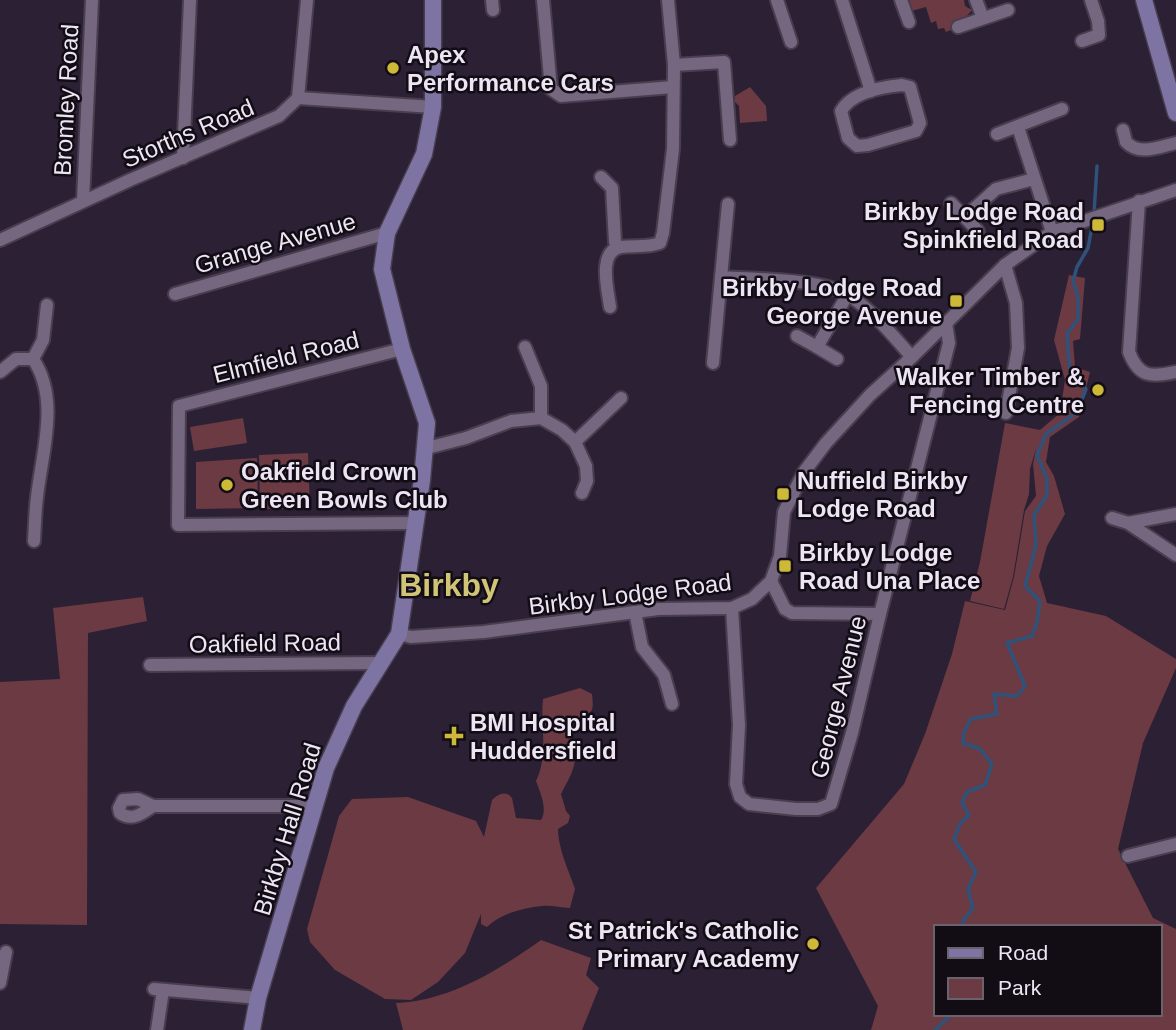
<svg xmlns="http://www.w3.org/2000/svg" width="1176" height="1030" font-family="Helvetica,sans-serif">
	<rect width="100%" height="100%" fill="#2c2034"/>
	<g fill="#6b3a42" fill-rule="evenodd">
		<polygon points="907,0 964,0 965,6 972,10 966,17 954,21 956,28 946,32 944,28 938,29 936,21 931,23 926,7 911,11"/>
		<polygon points="750,87 766,106 767,121 740,123 739,106 735,102 735,96"/>
		<path d="M1069 275 1085 278 1080 339 1073 341 1075 367 1090 372 1079 417 1050 437 1046 462 1054 476 1065 514 1047 546 1039 576 1047 603 1106 616 1176 659V668L1143 743 1118 849 1153 918 1176 929V1030H871L878 1006 816 888 904 784 925 734 952 654 965 601 1005 610 1014 577 1025 511 1036 496 1033 464 1036 449 1030 469 1029 494 1024 510 1013 577 1004 609 970 601 980 562 1005 423 1040 430 1060 413 1065 380 1054 340ZM936 927H1160V1014H936Z"/>
		<polygon points="243,418 247,443 194,451 190,427"/>
		<polygon points="308,453 310,508 260,509 259,455"/>
		<polygon points="257,458 258,508 196,509 196,462"/>
		<polygon points="143,597 147,621 88,633 87,925 0,924 0,682 60,679 53,608"/>
		<path d="M580 688 592 694C594 713 593 711 578 720L571 741C581 762 570 776 561 794L566 811 570 816 568 823 558 829C558 849 569 871 575 889L570 908C561 908 551 905 542 906 523 908 502 913 487 927L481 924V914L465 953 438 982 411 1000 385 999 335 970 310 942 307 929 339 816 352 799 408 797 476 821 484 837 492 800C498 794 506 790 512 798L516 818 541 820C548 809 540 792 536 781 549 753 540 728 543 699Z"/>
		<path d="M541 940 591 958 586 975 599 988 582 1030H403L396 1003C449 1001 499 970 541 940Z"/>
	</g>
	<g fill="none" stroke-linecap="round" stroke-linejoin="round">
		<g stroke="#2f527b" stroke-width="3.5">
			<polyline points="1094,213 1097,166"/>
			<polyline points="962,927 963,921 973,908 968,889 976,872 954,839 960,824 969,815 962,803 967,792 985,785 992,764 980,749 963,743 964,732 971,719 997,714 994,694 1017,696 1025,686 1007,643 1032,636 1037,623 1040,601 1025,586 1036,545 1034,515 1047,495 1047,479 1037,455 1046,434 1077,412 1086,389 1070,374 1067,334 1078,319 1078,297 1073,281 1077,267 1088,248 1093,221"/>
			<polyline points="935,1030 952,1014"/>
		</g>
		<defs>
			<g id="street">
				<polyline points="492,0 493,10"/>
				<polyline points="543,0 551,89 561,96 673,87"/>
				<polyline points="777,0 791,42"/>
				<polyline points="842,0 871,91"/>
				<polyline points="901,0 909,22"/>
				<polyline points="976,0 983,18"/>
				<polyline points="958,27 1008,10"/>
				<polyline points="1082,41 1099,35 1098,21 1091,0"/>
				<polyline points="674,65 724,62 730,140"/>
				<path d="M902 85 910 87 920 123 916 131 868 145 857 146 848 138 841 111C852 92 881 87 902 85Z"/>
				<polyline points="298,98 433,107"/>
				<polyline points="1018,127 1052,232"/>
				<path d="M1123 130 1126 142C1139 156 1159 147 1176 143"/>
				<polyline points="997,134 1062,109"/>
				<polyline points="183,158 190,0"/>
				<polyline points="601,177 612,188 615,242 618,247"/>
				<polyline points="83,201 92,0"/>
				<path d="M1139 201 1129 352C1139 378 1151 377 1176 372"/>
				<polyline points="951,203 978,231"/>
				<polyline points="965,217 996,189 1034,179"/>
				<polyline points="0,240 130,180 279,116 298,98 307,0"/>
				<polyline points="1005,265 1016,303 1018,348 1006,413"/>
				<polyline points="721,277 728,204"/>
				<polyline points="175,294 387,233"/>
				<path d="M610 307C608 290 597 251 621 247 634 245 647 248 660 243L663 233 673 149 674 65 668 0"/>
				<polyline points="797,336 817,347 848,294"/>
				<polyline points="525,347 541,386 541,418"/>
				<polyline points="817,347 837,359"/>
				<polyline points="402,349 179,406 178,525 416,523"/>
				<polyline points="33,359 43,340 47,305"/>
				<path d="M713 363 721 277C752 279 826 279 850 296 874 312 893 336 912 357"/>
				<path d="M0 372 16 359H33C60 399 42 452 37 497 35 512 35 526 34 541"/>
				<polyline points="575,442 621,398"/>
				<polyline points="427,448 466,438 511,421 541,418 562,430 575,442 586,466 587,481 582,493"/>
				<polyline points="1112,518 1128,523 1176,555"/>
				<polyline points="1128,523 1176,514"/>
				<polyline points="771,581 785,609 792,613 880,614"/>
				<polyline points="732,608 739,725 736,784 740,797 749,804 796,809 818,809 831,804 852,733 880,614 949,343 946,323"/>
				<polyline points="635,612 642,647 664,675 672,704"/>
				<polyline points="399,634 411,637 484,632 658,609 732,608 752,599 771,581 780,556 784,512 804,472 826,443 870,395 912,357 1005,265 1052,232 1176,190"/>
				<polyline points="150,665 379,663"/>
				<path d="M153 806 138 799 123 800 119 808 120 813C132 822 143 813 153 806H314"/>
				<polyline points="1128,856 1176,844"/>
				<polyline points="0,983 6,952"/>
				<polyline points="154,989 258,998"/>
				<polyline points="157,1030 163,990"/>
			</g>
			<g id="secondary">
				<polyline points="1144,0 1176,113"/>
				<polyline points="252,1030 258,998 326,768 354,706 399,634 422,480 427,423 402,349 382,269 387,233 424,154 433,107 433,0"/>
			</g>
		</defs>
		<use href="#street" stroke="#483e4f" stroke-width="16"/>
		<use href="#secondary" stroke="#483e4f" stroke-width="19"/>
		<use href="#street" stroke="#75677f" stroke-width="12"/>
		<use href="#secondary" stroke="#7e74a3" stroke-width="16"/>
	</g>
	<g fill="#ceb837" stroke="#120c15" stroke-width="2.5">
		<circle cx="393" cy="68" r="7"/>
		<rect x="1091" y="218" width="14" height="14" rx="3.5"/>
		<rect x="949" y="294" width="14" height="14" rx="3.5"/>
		<circle cx="1098" cy="390" r="7"/>
		<circle cx="227" cy="485" r="7"/>
		<rect x="776" y="487" width="14" height="14" rx="3.5"/>
		<rect x="778" y="559" width="14" height="14" rx="3.5"/>
		<path d="M450.5 725.5h7v7h7v7h-7v7h-7v-7h-7v-7h7z"/>
		<circle cx="813" cy="944" r="7"/>
	</g>
	<g text-anchor="middle" dominant-baseline="central" stroke-width="5" stroke-linejoin="round" paint-order="stroke">
		<g font-size="24" font-weight="bold" fill="#ede5f3" stroke="#120c15" text-anchor="start">
			<text x="407" y="54">Apex<tspan x="407" dy="28">Performance Cars</tspan></text>
			<text x="1084" y="211" text-anchor="end">Birkby Lodge Road<tspan x="1084" dy="28">Spinkfield Road</tspan></text>
			<text x="942" y="287" text-anchor="end">Birkby Lodge Road<tspan x="942" dy="28">George Avenue</tspan></text>
			<text x="1084" y="376" text-anchor="end">Walker Timber &amp;<tspan x="1084" dy="28">Fencing Centre</tspan></text>
			<text x="241" y="471">Oakfield Crown<tspan x="241" dy="28">Green Bowls Club</tspan></text>
			<text x="797" y="480">Nuffield Birkby<tspan x="797" dy="28">Lodge Road</tspan></text>
			<text x="799" y="552">Birkby Lodge<tspan x="799" dy="28">Road Una Place</tspan></text>
			<text x="470" y="722">BMI Hospital<tspan x="470" dy="28">Huddersfield</tspan></text>
			<text x="799" y="930" text-anchor="end">St Patrick's Catholic<tspan x="799" dy="28">Primary Academy</tspan></text>
		</g>
		<g font-size="24" fill="#ede5f3" stroke="#120c15">
			<text transform="translate(66 100) rotate(-87)">Bromley Road</text>
			<text transform="translate(188 133) rotate(-23)">Storths Road</text>
			<text transform="translate(275 243) rotate(-16)">Grange Avenue</text>
			<text transform="translate(286 357) rotate(-14)">Elmfield Road</text>
			<text transform="translate(630 594) rotate(-7)">Birkby Lodge Road</text>
			<text transform="translate(265 643) rotate(-1)">Oakfield Road</text>
			<text transform="translate(838 697) rotate(-76)">George Avenue</text>
			<text transform="translate(287 829) rotate(-73)">Birkby Hall Road</text>
		</g>
		<g font-size="32" font-weight="bold" fill="#d2c476" stroke="#120c15">
			<text x="449" y="585">Birkby</text>
		</g>
	</g>
	<rect x="934" y="925" width="228" height="91" fill="#120c15" stroke="#6a636e" stroke-width="2"/>
	<rect x="948" y="948" width="35" height="10" fill="#7e74a3" stroke="#6a636e" stroke-width="2"/>
	<text x="998" y="960" font-size="21" fill="#ede5f3">Road</text>
	<rect x="948" y="978" width="35" height="21" fill="#6b3a42" stroke="#6a636e" stroke-width="2"/>
	<text x="998" y="995" font-size="21" fill="#ede5f3">Park</text>
</svg>
